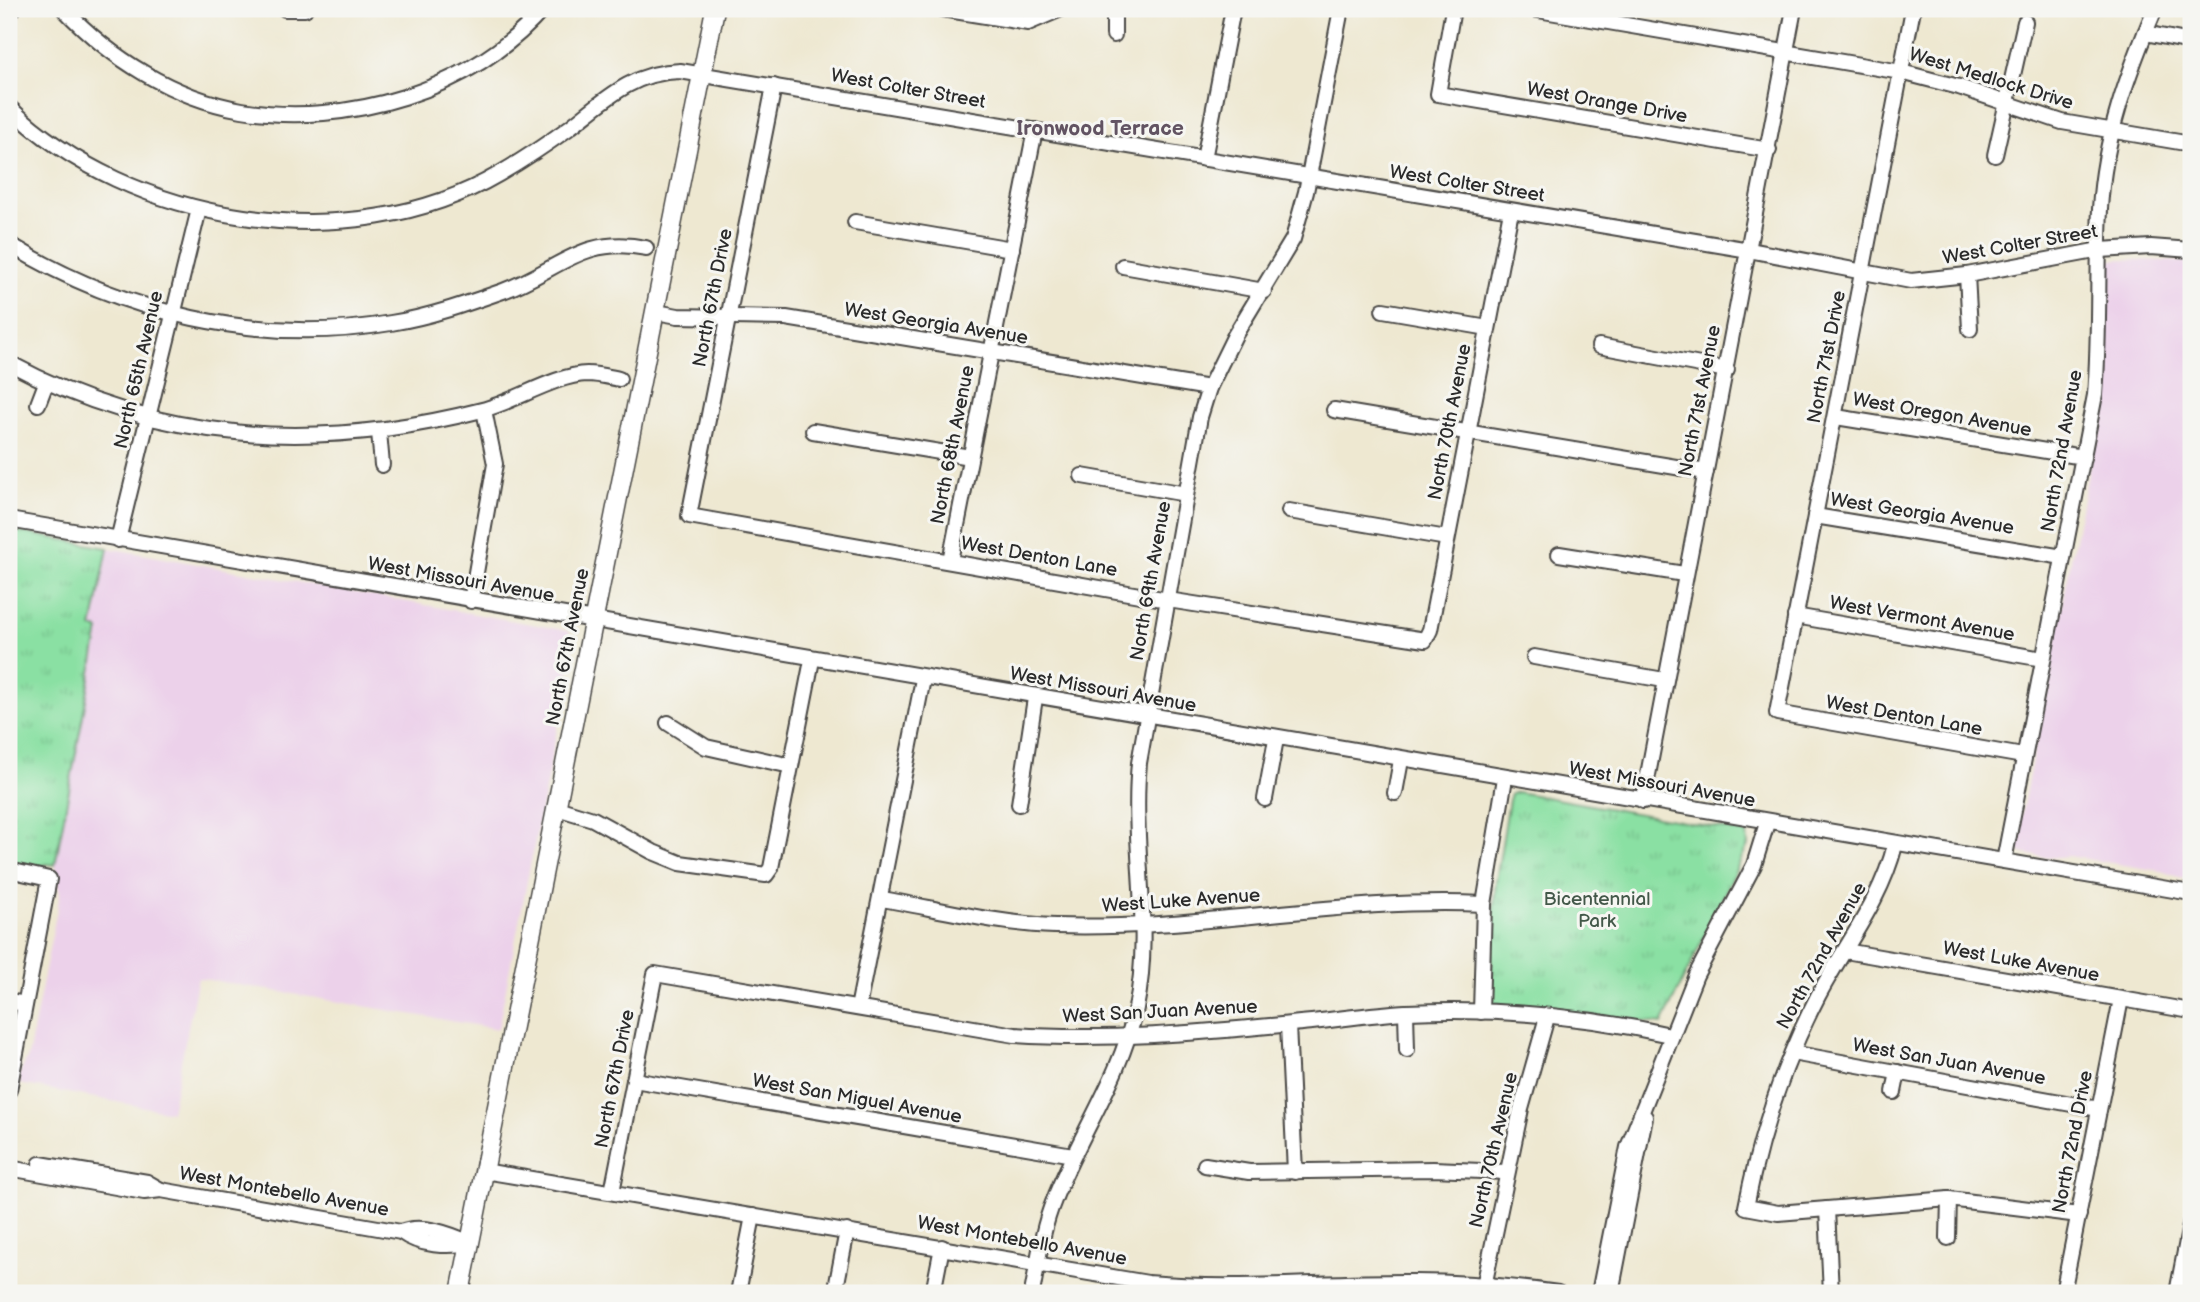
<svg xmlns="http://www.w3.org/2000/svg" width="2200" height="1302" font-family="'Balsamiq Sans',sans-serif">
	<defs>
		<pattern id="park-tufts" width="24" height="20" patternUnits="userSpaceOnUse" patternTransform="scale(1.75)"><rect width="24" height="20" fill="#8ae0a3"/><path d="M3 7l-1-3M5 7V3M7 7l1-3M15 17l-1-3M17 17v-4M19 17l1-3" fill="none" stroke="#77c08c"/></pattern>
	</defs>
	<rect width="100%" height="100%" fill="#f6f6f2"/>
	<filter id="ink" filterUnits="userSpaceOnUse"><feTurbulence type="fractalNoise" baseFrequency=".0143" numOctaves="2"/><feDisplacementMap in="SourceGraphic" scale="14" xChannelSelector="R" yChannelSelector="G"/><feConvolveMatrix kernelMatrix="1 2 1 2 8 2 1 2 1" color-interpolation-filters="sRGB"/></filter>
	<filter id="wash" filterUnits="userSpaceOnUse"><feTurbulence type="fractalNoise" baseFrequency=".00686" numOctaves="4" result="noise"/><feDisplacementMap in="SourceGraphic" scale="28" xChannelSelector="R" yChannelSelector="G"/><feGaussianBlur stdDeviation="1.57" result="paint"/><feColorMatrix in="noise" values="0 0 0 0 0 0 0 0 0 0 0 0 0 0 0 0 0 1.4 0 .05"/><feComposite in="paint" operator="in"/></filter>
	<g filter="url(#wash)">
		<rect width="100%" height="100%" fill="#eee8d1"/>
		<g fill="#ecd1ea">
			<polygon points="2117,259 2191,262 2191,881 2161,871 2068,856 2048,858 2021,853 2015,847 2099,417 2106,358 2107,267 2110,261"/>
			<polygon points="108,548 569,631 573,648 498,1029 198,978 171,1112 20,1084 19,1075 28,1057 60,894 55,862 99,631 92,629"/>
		</g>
		<g fill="url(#park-tufts)" stroke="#5a8667" stroke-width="2">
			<polygon points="9,530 108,548 92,628 99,630 55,865 46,864 40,867 9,862"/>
			<polygon points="1517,792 1747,833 1748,845 1662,1024 1492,1004 1491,939 1496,881 1509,800 1511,794"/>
		</g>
	</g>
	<g filter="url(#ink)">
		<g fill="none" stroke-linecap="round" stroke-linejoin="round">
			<defs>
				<g id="minor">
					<path d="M64 9C110 58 173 98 242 110 347 127 472 91 543 9"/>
					<polyline points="285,9 305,9"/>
					<polyline points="942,9 1028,23 1061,9"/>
					<polyline points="1110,9 1114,17 1114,35"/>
					<polyline points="1453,9 1438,94 1769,150"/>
					<polyline points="1532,9 1901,72 1959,87 2062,122 2191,144"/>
					<polyline points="1913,9 1777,713 2023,756"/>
					<polyline points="9,12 13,9"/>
					<polyline points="2145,33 2191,42"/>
					<polyline points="774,86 689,516 1168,600 1425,640 1430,630 1511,211"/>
					<path d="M9 107C130 224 351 261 499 174 523 160 547 144 569 128 605 100 632 72 680 71L1749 250 1911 281 1967 275 2100 250 2151 247 2191 250"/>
					<polyline points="1995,155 2025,22"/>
					<polyline points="1204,159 1233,9"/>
					<polyline points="855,222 1012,249"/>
					<path d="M9 244C122 313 258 346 391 323 429 317 466 304 503 291 558 271 582 235 646 248"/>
					<polyline points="1123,266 1264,291"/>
					<polyline points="1967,275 1970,329"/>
					<polyline points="1383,310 1488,328"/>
					<polyline points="656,312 678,316 786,318 1209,388"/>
					<polyline points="1599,346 1727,370"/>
					<path d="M9 363C160 444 318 452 482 410 514 402 555 375 587 374 598 374 609 377 619 379"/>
					<polyline points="38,404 46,383"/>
					<polyline points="1334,410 1706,472"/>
					<polyline points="1836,417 2083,457"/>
					<polyline points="813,431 970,457"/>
					<polyline points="379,432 382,465"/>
					<polyline points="1082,476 1186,494"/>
					<polyline points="1289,511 1447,538"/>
					<polyline points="1815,516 2063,557"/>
					<polyline points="9,520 2191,893"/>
					<polyline points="118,540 199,209"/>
					<polyline points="1559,554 1684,574"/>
					<polyline points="950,561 1035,130"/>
					<polyline points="471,601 495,464 484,410"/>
					<polyline points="1795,616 2043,659"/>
					<polyline points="1534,657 1664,680"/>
					<polyline points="668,723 706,747 791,766"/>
					<polyline points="1395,793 1401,760"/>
					<polyline points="1265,799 1276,739"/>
					<polyline points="1643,801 1794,9"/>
					<polyline points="1019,804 1035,698"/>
					<polyline points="557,808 593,819 653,852 680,863 766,875 771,868 812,660"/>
					<path d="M1895 845C1881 901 1845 945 1818 996 1784 1062 1760 1135 1746 1207L1778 1213 1949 1199 2079 1215"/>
					<path d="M2004 861 2095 395C2100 333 2097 271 2100 209 2104 138 2128 73 2155 9"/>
					<polyline points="9,870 49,879 9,1090"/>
					<path d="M882 899C939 909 997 924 1055 926 1198 931 1340 897 1484 904"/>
					<polyline points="1845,951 2191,1011"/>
					<polyline points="9,1001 25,1004"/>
					<polyline points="858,1008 923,679"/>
					<polyline points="1406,1012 1407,1050"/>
					<polyline points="1481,1012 1484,904 1505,778"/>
					<polyline points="1288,1025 1295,1172"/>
					<polyline points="1792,1053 2099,1109"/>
					<polyline points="634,1080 1073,1155"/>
					<polyline points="1894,1092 1898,1072"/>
					<polyline points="40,1164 147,1182 161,1190"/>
					<polyline points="1205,1165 1249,1172 1433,1169 1506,1172"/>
					<path d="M9 1168 144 1192 161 1190 401 1232C420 1246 447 1247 470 1243"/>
					<path d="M484 1171 1148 1283C1237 1291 1325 1281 1414 1282 1463 1282 1510 1286 1558 1293"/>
					<path d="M612 1192 655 974 1015 1035C1106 1041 1200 1033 1291 1024 1329 1021 1368 1014 1407 1012 1494 1008 1585 1016 1670 1035"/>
					<polyline points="1827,1209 1831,1293"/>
					<path d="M401 1232C421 1223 450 1234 470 1243"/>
					<polyline points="1948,1238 1949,1199"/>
					<polyline points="1483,1291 1521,1109 1547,1017"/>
					<polyline points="738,1293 753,1216"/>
					<polyline points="835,1293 847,1231"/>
					<polyline points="933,1293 942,1247"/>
					<path d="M1032 1293C1038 1262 1042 1229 1054 1200 1079 1135 1121 1077 1136 1008 1153 927 1131 846 1139 763L1200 417 1209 388 1235 335 1293 239 1306 192 1341 9"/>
					<polyline points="1599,1293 1628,1147 1696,975 1754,865 1767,823"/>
					<polyline points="1611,1293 1645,1117"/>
					<polyline points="2063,1293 2121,999"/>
					<polyline points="2177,1293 2191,1220"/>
				</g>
				<polyline id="major" points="460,1293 715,9"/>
			</defs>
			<use href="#minor" stroke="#484744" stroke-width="18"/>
			<use href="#major" stroke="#484744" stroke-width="21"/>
			<use href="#minor" stroke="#fff" stroke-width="14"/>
			<use href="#major" stroke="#fff" stroke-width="18"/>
		</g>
	</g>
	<g text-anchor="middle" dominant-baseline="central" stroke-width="6" stroke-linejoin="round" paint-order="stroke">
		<g font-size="19" fill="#2b2b2b" stroke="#f6f6f2">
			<text transform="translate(1991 79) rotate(17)">West Medlock Drive</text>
			<text transform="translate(908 89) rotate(10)">West Colter Street</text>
			<text transform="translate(1607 103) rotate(10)">West Orange Drive</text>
			<text transform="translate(1467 184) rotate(9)">West Colter Street</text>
			<text transform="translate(2020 245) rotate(-10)">West Colter Street</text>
			<text transform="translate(713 298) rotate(-79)">North 67th Drive</text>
			<text transform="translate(936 324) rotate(9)">West Georgia Avenue</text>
			<text transform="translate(1827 357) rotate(-79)">North 71st Drive</text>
			<text transform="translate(139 370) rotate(-77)">North 65th Avenue</text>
			<text transform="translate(1700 401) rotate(-79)">North 71st Avenue</text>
			<text transform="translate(1942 415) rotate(10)">West Oregon Avenue</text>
			<text transform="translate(1450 422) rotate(-79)">North 70th Avenue</text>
			<text transform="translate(953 445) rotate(-79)">North 68th Avenue</text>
			<text transform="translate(2062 451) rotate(-80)">North 72nd Avenue</text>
			<text transform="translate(1922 514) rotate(9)">West Georgia Avenue</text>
			<text transform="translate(1039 557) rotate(10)">West Denton Lane</text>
			<text transform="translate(461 580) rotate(10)">West Missouri Avenue</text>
			<text transform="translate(1151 581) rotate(-80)">North 69th Avenue</text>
			<text transform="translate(1922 619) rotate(10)">West Vermont Avenue</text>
			<text transform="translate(568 647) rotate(-79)">North 67th Avenue</text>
			<text transform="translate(1103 690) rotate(10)">West Missouri Avenue</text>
			<text transform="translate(1904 716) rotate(10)">West Denton Lane</text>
			<text transform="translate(1662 785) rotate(10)">West Missouri Avenue</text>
			<text transform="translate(1181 901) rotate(-4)">West Luke Avenue</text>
			<text transform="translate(1822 956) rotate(-61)">North 72nd Avenue</text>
			<text transform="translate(2021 962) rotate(10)">West Luke Avenue</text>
			<text transform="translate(1160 1012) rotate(-3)">West San Juan Avenue</text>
			<text transform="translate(1949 1062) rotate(10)">West San Juan Avenue</text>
			<text transform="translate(615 1079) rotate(-79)">North 67th Drive</text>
			<text transform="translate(857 1099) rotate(10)">West San Miguel Avenue</text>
			<text transform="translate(2073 1142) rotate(-79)">North 72nd Drive</text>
			<text transform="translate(1494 1150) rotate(-77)">North 70th Avenue</text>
			<text transform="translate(284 1192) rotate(10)">West Montebello Avenue</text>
			<text transform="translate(1022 1241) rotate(10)">West Montebello Avenue</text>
		</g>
		<g font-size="19" fill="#435849" stroke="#f6f6f2">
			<text x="1597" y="899">Bicentennial<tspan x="1597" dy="22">Park</tspan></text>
		</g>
		<g font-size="21" font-weight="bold" fill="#625362" stroke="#f6f6f2">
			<text x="1100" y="128">Ironwood Terrace</text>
		</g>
	</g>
	<rect width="2200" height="1302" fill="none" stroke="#f6f6f2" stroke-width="35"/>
</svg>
